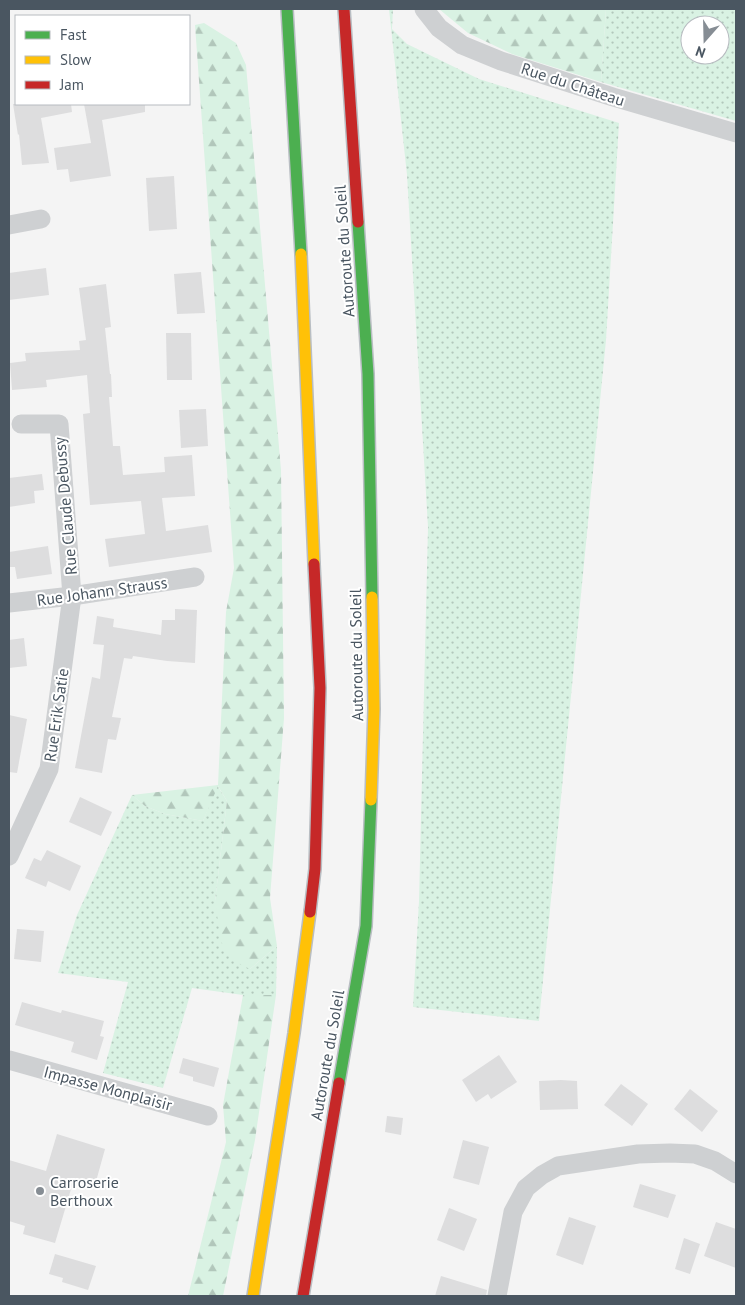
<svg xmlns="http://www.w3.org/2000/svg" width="745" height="1305" font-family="'PT Sans',sans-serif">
	<defs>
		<pattern id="grass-dots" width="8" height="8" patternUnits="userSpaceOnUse" patternTransform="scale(1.25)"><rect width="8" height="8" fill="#d9f2e3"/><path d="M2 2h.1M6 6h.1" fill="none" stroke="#b2c7bb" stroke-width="1.8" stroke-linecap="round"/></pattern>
		<pattern id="forest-firs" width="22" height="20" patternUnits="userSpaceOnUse" patternTransform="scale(1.25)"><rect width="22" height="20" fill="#d9f2e3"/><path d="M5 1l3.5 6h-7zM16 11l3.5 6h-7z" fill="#b2c7bb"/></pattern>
	</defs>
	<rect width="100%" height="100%" fill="#f4f4f4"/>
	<g fill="url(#grass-dots)" fill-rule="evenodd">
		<polygon points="389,9 393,9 392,29 407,44 479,79 619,123 606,340 539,1021 413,1007 419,901 428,527 407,175"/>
		<path d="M606 9H736V121L601 82ZM690 25H720V55H690Z"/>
		<polygon points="217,785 227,801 215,901 250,969 277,946 276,995 243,995 192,988 163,1088 103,1073 128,982 58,973 77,915 132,795 145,806 165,814 203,821"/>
	</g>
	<g fill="url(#forest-firs)">
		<polygon points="439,9 606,9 601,82 512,54 468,33"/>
		<polygon points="204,23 236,43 246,65 281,470 284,718 270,898 277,946 250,969 235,962 221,942 215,901 227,801 218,786 203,821 165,814 145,806 132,795 218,785 226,612 234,568 195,25"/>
		<polygon points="243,995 276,995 255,1140 223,1296 188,1296 226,1142 223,1105"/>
	</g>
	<g fill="#ddddde">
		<polygon points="13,104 71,104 72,112 41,118 49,163 22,165 19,134 18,135"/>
		<polygon points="84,104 145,104 145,112 102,120 111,176 70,182 68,169 57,170 54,148 91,143"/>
		<polygon points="174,176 177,229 149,231 146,178"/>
		<polygon points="46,268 49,295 9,300 9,273"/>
		<polygon points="201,272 205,313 177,314 174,274"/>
		<polygon points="106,284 111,327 105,328 110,374 111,374 112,397 109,397 113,446 120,446 123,475 165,472 164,457 192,455 195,496 162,498 166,531 208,525 212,552 109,567 105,539 145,534 141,501 90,505 83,414 90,413 87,375 46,380 47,387 12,390 10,363 26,361 25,353 80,350 79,341 86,340 79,288"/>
		<polygon points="166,333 191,333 192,380 167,380"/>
		<polygon points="206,409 208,446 181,448 179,410"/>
		<polygon points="42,474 44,490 34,491 35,503 9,507 9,478"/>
		<polygon points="48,546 52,574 17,579 15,567 9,567 9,552"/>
		<polygon points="175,609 197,610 195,663 167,661 133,656 132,659 124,658 112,717 121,718 116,740 108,739 102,773 75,768 92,677 100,679 104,645 93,644 97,616 114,619 113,627 161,635 162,620 175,620"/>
		<polygon points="24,638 27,666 9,668 9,640"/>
		<polygon points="9,715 27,719 17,773 9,772"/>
		<polygon points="80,797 112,812 101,836 69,822"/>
		<polygon points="47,850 81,866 70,891 48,881 46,887 25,878 34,858 41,861"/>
		<polygon points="17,929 44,931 41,962 14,959"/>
		<polygon points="22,1002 61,1013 62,1010 104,1021 100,1036 104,1037 97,1060 71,1052 74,1042 15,1025"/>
		<polygon points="499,1055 517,1082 491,1099 488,1094 476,1102 462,1080"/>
		<polygon points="183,1058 219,1068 214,1087 193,1081 193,1077 179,1073"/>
		<polygon points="561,1080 577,1081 578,1109 540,1110 539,1081"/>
		<polygon points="621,1084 648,1104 632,1126 604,1105"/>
		<polygon points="690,1089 718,1111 702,1132 674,1109"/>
		<polygon points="387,1116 403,1118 401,1135 385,1132"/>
		<polygon points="57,1134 105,1149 95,1185 74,1179 55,1243 23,1234 25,1226 9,1221 9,1160 46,1171"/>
		<polygon points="463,1140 489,1147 479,1185 453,1178"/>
		<polygon points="640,1184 676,1195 668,1218 633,1207"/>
		<polygon points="449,1208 477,1219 464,1251 437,1240"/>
		<polygon points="569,1217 596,1226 583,1265 556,1255"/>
		<polygon points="716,1222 736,1229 736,1268 704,1256"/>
		<polygon points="684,1238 700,1244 690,1274 675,1269"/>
		<polygon points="55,1254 96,1266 88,1290 62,1282 63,1278 49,1274"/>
		<polygon points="441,1276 487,1290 486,1296 435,1296"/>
	</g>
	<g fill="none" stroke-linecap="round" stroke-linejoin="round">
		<defs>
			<g id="fast">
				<polyline points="287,9 301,254"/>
				<polyline points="358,222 368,374 372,597"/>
				<polyline points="339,1083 366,926 371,800"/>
			</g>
			<g id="slow">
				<polyline points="301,254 314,564"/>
				<polyline points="371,800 374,709 372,597"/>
				<polyline points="253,1296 294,1033 310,912"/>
			</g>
			<g id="jam">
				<polyline points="344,9 358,222"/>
				<polyline points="310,912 315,869 320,688 314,564"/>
				<polyline points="303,1296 339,1083"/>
			</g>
		</defs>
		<use href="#fast" stroke="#b9bec3" stroke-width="14"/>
		<use href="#slow" stroke="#b9bec3" stroke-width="14"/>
		<use href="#jam" stroke="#b9bec3" stroke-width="14"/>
		<g stroke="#ced0d2" stroke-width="19">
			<polyline points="424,9 439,28 462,45 501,61 613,97 736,133"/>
			<polyline points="9,225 41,219"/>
			<polyline points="9,603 72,596 195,577"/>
			<polyline points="9,856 49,769 72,596 59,424 21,424"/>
			<polyline points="9,1060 208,1116"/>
			<polyline points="497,1296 513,1212 526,1188 542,1175 558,1166 638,1154 670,1153 695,1154 715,1161 736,1174"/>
		</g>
		<use href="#fast" stroke="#4caf50" stroke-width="11"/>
		<use href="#slow" stroke="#ffc107" stroke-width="11"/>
		<use href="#jam" stroke="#c62828" stroke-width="11"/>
	</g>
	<circle fill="#868d94" stroke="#fff" stroke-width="2" cx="40" cy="1191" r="5"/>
	<g text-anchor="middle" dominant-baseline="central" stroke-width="4" stroke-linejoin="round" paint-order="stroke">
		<g font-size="16" fill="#4a5661" stroke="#fff">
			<text transform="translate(573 84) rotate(18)">Rue du Château</text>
			<text transform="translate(344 251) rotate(-94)">Autoroute du Soleil</text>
			<text transform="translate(65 506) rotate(-95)">Rue Claude Debussy</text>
			<text transform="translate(102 591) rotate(-8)">Rue Johann Strauss</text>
			<text transform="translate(356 655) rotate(-91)">Autoroute du Soleil</text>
			<text transform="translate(56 715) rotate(-82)">Rue Erik Satie</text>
			<text transform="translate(327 1055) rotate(-80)">Autoroute du Soleil</text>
			<text transform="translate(108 1088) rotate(15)">Impasse Monplaisir</text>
		</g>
		<g font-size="16" fill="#4a5661" stroke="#fff" text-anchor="start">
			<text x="50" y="1182">Carroserie<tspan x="50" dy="18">Berthoux</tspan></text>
		</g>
	</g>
	<rect width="745" height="1305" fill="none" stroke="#4a5661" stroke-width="20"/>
	<rect x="15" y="15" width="175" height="90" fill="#ffffff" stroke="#b7bbc0"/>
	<rect x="25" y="31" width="25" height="8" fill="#4caf50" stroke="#b7bbc0"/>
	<text x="60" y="40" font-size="15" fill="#4a5661">Fast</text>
	<rect x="25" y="56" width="25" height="8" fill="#ffc107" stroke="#b7bbc0"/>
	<text x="60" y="65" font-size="15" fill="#4a5661">Slow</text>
	<rect x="25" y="81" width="25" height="8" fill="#c62828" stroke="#b7bbc0"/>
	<text x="60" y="90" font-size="15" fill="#4a5661">Jam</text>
	<g transform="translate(705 40) rotate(200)"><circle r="24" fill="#ffffff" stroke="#b7bbc0"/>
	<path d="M0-4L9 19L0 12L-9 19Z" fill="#868d94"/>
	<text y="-8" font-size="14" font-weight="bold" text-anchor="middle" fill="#4a5661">N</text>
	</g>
</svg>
